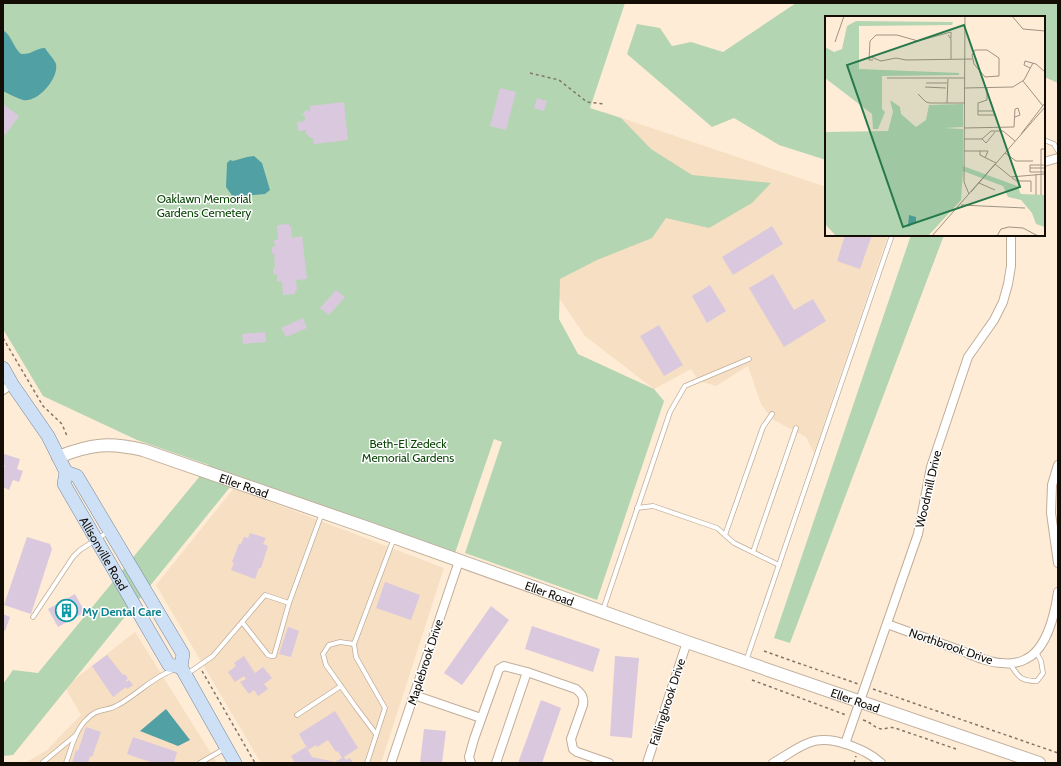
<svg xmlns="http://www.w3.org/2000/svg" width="1061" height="766" font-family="Cabin,sans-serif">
	<rect width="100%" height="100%" fill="#feecd6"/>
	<g fill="#f6dfc3">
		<polygon points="604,112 826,187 826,235 888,235 814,453 806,437 772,419 761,404 748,366 716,386 699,381 691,369 654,389 585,336 547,280"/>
		<polygon points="234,488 444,568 381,763 261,763 156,585"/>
		<polygon points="135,632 217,763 25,763 47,750 81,715 65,687"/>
	</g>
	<g fill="#b4d5b1">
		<polygon points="3,3 625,3 590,108 621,118 651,149 692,175 771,183 752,203 709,228 666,218 652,238 597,260 560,279 559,319 578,354 654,389 664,401 597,600 465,553 502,442 494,439 455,553 239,476 13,755 3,756 3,684 13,670 38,673 209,465 137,440 43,396 3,329"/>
		<polygon points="796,3 1058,3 1058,83 1044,77 1044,17 826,17 826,160 779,145 734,118 712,127 627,54 637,24 660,28 672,46 691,42 723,52"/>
		<polygon points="911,235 944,235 790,643 774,638"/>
	</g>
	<g fill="#51a0a4">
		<path d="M3 30C12 36 13 47 21 54 31 55 36 48 45 48 48 53 54 59 56 64 59 78 38 103 23 100 17 98 9 94 3 91Z"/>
		<polygon points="254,156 262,163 270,190 265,194 233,197 226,187 227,163 230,160 233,161 247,157"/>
		<polygon points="166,709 190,740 178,746 140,731"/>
	</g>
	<g fill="#dac8de">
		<polygon points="500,88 516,92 506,130 490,126"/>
		<polygon points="537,98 547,101 544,111 534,108"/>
		<polygon points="344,102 348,140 314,144 313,138 311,138 306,134 306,130 298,131 297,122 305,121 305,117 302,115 306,110 310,112 310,106"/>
		<polygon points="3,104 19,116 5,135 3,133"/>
		<polygon points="289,224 289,227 291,226 292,238 302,236 307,279 296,280 297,290 295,291 295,294 283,295 282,281 277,282 277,274 274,275 273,268 275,267 274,253 272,253 272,247 275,247 274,240 278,240 277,225"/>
		<polygon points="772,226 783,244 733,275 722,257"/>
		<polygon points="845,235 872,235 860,269 837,261"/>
		<polygon points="773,274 794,310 813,299 826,321 784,347 749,288"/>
		<polygon points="710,285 726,311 707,323 692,296"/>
		<polygon points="336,290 345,297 329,315 320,308"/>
		<polygon points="303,318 307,328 286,337 281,328"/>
		<polygon points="659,325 683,365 664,376 640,336"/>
		<polygon points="265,332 266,342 243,344 242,334"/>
		<polygon points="4,454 20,459 17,469 23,471 19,482 13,480 9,490 3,487 3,470 5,465 3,465"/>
		<polygon points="250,533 266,538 263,544 268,546 261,568 259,568 255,579 231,570 234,563 232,562 239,544 241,544 244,537 248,538"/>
		<polygon points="27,537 50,544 52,549 31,614 4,605"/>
		<polygon points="385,582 420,595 411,620 376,608"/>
		<polygon points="75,594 85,612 58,627 48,609"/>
		<polygon points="491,606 509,620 462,685 444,673"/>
		<polygon points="3,614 10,617 5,631 3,630"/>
		<polygon points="532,626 600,649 593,672 525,649"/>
		<polygon points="288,627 299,631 291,657 279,654"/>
		<polygon points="107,655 123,675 125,674 128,679 126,680 127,682 129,680 133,685 127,689 126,687 113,697 92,666"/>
		<polygon points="244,656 255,673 263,667 272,678 264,684 268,689 258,696 254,690 249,694 240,682 246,679 244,676 235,682 228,672 236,666 234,663"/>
		<polygon points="615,656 639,658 632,738 610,736"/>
		<polygon points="541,700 561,708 542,763 518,763"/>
		<polygon points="335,711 358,748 344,757 346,760 350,758 353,763 295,763 291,756 306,747 312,757 335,762 342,758 338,751 336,752 328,740 317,747 316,745 308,750 299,734"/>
		<polygon points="86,727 101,732 92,757 90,756 88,763 72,763 76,750 78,751"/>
		<polygon points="424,729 446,731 442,763 420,763"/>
		<polygon points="133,737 177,752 174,763 153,763 127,754"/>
	</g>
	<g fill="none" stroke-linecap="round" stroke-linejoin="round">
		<defs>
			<g id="lane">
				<polyline points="1044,140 1054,144 1058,151"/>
				<polyline points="637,508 653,506 717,528 734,543 779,565"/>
				<polyline points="725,535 763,427 772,414"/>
				<polyline points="753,552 796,428"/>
				<polyline points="603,610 670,412 685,386 749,359"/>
				<polyline points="33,617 73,557 80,550 108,532"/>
				<polyline points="242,622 268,655 271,656 274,656 289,603"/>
				<polyline points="354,644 340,642 329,645 323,654 326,665 355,706 376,734"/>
				<polyline points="746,661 892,235"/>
				<path d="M1010 664C1019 677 1020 681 1037 681L1043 673 1041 661 1036 652"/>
				<polyline points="187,674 213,656 265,595 289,603 322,513"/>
				<polyline points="297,715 341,686"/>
				<polyline points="42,763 76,735"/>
				<path d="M66 763C71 749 75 732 85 721 98 706 105 713 118 705 137 695 151 678 173 670"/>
				<polyline points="200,763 224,749"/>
				<polyline points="367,763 385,708 356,657 354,644 394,538"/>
			</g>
			<g id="street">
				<polyline points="1044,162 1058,158"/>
				<polyline points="3,390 12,384"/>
				<polyline points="1058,465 1052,485 1051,513 1058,563"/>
				<path d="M887 624C912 633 937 642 962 651 974 656 989 663 1002 663 1010 664 1019 663 1026 659 1047 649 1055 613 1058 592"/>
				<polyline points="414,695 481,718"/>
				<polyline points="845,744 918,534 931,467 968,357 994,320 1003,302 1008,284 1011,266 1011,235"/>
				<polyline points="391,763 459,561"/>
				<path d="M471 763 469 757 474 739 499 669 504 666 527 672 576 689C582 694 584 697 583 705L571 739 573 749 577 752 609 763"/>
				<polyline points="496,763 527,672"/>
				<polyline points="647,763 687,642"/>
				<path d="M773 763C803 746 813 732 849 745 862 750 871 754 881 763"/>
			</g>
			<g id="secondary">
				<path id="s1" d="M58 457C91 444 109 442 143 450L371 529 687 642 1039 763"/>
			</g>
			<g id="primary">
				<path id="s2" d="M3 368 12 384 48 436 66 472 64 484 169 665 181 667"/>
				<polyline points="66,472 77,476 183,654 181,667 235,763"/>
			</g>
		</defs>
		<use href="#lane" stroke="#c0ae9a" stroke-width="5.5"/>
		<use href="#street" stroke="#c0ae9a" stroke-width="10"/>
		<use href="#secondary" stroke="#c0ae9a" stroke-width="14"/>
		<use href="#primary" stroke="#76889d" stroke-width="14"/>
		<g stroke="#817567" stroke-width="1.5" stroke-dasharray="3 3" stroke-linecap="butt">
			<polyline points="530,73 559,80 587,102 604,104"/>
			<polyline points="3,338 43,406 62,424 67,436"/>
			<polyline points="764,651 858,684"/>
			<polyline points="202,671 255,763"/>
			<polyline points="752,680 846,715"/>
			<polyline points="873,689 1058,753"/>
			<path d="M863 720C871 722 872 726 878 728 883 731 889 726 895 728L956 749"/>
			<polyline points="854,763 856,756"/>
		</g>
		<use href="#lane" stroke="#fff" stroke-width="4"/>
		<use href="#street" stroke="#fff" stroke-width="8"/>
		<use href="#secondary" stroke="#fff" stroke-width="12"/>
		<use href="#primary" stroke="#cde0f5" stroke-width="13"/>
	</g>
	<defs>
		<symbol id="building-ring" viewBox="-11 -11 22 22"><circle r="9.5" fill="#fff" stroke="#0f9aa8" stroke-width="1.5"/><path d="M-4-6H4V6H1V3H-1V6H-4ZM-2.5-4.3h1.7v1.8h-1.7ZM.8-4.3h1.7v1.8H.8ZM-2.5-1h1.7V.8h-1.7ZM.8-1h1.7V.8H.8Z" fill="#0f9aa8"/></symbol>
	</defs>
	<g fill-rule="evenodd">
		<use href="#building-ring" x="54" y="598" width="25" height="25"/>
	</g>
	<g text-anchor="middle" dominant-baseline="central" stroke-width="3" stroke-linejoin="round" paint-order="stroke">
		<g font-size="12" fill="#094505" stroke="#fff">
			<text x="204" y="198">Oaklawn Memorial<tspan x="204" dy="14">Gardens Cemetery</tspan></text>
			<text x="408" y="443">Beth-El Zedeck<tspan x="408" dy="14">Memorial Gardens</tspan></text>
		</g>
		<g font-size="12" fill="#130d06" stroke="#fff">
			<text stroke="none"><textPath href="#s1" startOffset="194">Eller Road</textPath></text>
			<text transform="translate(928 489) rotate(-77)">Woodmill Drive</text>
			<text stroke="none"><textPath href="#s2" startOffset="214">Allisonville Road</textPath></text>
			<text stroke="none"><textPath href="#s1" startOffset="518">Eller Road</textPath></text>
			<text transform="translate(951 646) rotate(19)">Northbrook Drive</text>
			<text transform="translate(425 662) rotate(-72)">Maplebrook Drive</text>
			<text stroke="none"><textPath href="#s1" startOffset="842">Eller Road</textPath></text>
			<text transform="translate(667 702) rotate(-72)">Fallingbrook Drive</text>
		</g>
		<g font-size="12" font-weight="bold" fill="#0d838f" stroke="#fff" text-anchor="start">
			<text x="82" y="611">My Dental Care</text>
		</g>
	</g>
	<g transform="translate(825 16)">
		<rect width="220" height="220" fill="#feecd6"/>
		<path d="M31 5 128 6 127 9 34 10V53L134 57V59L57 60V93L60 96 53 113H48L47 98 0 62V31L9 36 17 33 22 10ZM65 84 75 91 76 98 91 111 101 104 104 89 138 88V111L119 112 138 113V150L192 170 196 178 220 179V211L211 208 207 197 196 184 183 181 178 170 138 155 136 184 103 220H11L0 208V116L63 115 68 96Z" fill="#b4d5b1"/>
		<path d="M84 199 91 201V206L83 211Z" fill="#51a0a4"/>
		<path fill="none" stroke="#a09383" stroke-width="1" d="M140 0 139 166 144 178M187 0 198 13 220 15M123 19 126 23V43M10 26 19 0M150 34H162L174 42V60L160 61 149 48 147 39ZM46 41 56 45 71 42 81 44 147 43M48 44H44L45 25 51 19H72L93 25 126 16V22M205 52 199 49 200 45 211 48 220 56M62 62H140M198 65 218 90M101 67H122M100 71 121 72M140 72 188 71 199 64 208 47M93 78 101 86 105 87H140M122 87 123 63M153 95H168L170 99H153V87L162 84V72M139 112 189 111 190 93 193 92 195 99 190 101M196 118 220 87M139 123H157L166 115H178L190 125M157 123 161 127 170 116M220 133H216V156H220M139 135H155V139L171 147M155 135H163L160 142M180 137 191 145H208M170 148 186 161 220 158M205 152H220M211 158V179M187 162 192 165H206V176M154 167 170 174M146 176 220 91M216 179V156H205V149H220M136 189 200 192M107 220 170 148M172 220 176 213 184 211 198 212 213 220"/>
		<path fill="#26794b" fill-opacity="0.15" stroke="#26794b" stroke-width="2" d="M139 9 195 171 78 211 22 49Z"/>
		<rect width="220" height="220" fill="none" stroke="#130d06" stroke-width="2"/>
	</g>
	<rect width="1061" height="766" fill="none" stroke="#130d06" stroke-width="8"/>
</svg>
